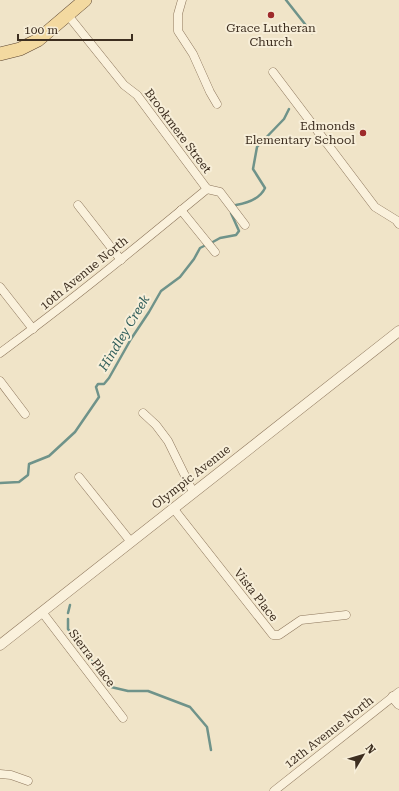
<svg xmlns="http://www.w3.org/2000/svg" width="399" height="791" font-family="'Roboto Serif',serif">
	<rect width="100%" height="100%" fill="#f0e4c8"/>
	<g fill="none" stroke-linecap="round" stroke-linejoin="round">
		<g stroke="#6f938a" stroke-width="2.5">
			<polyline points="286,0 312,33"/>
			<path d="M236 205C248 203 260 199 265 188L253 169 257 147 284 119 289 109"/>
			<polyline points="211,243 220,238 236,235 239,231 231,213"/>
			<polyline points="0,483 19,482 28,475 29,464 49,456 75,432 99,397 96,387 98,384 104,384 109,378 131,339 149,312 161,291 180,277 194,259 200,248 204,246"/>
			<polyline points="68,613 70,605"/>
			<polyline points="68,619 68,629 84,651"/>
			<polyline points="90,659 111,687 128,691 148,691 190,707 207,727 211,750"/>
		</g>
		<defs>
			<g id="minor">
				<polyline points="182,0 178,14 178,31 193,54 210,92 217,104"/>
				<polyline points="67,14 124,85 137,95 207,189"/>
				<polyline points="273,72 375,207 396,220 399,224"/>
				<polyline points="207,189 220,192 245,225"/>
				<polyline points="78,205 121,260"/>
				<polyline points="181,210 215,252"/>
				<polyline points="0,287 33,329"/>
				<path d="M0 353C71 301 139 245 207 189"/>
				<polyline points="0,381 25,414"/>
				<polyline points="143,413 156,425 168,441 193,492"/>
				<polyline points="79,477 131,542"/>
				<polyline points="173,508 273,635 279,635 301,620 346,615"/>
				<polyline points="42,612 123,718"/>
				<polyline points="0,774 11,775 28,781"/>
				<polyline points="274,791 399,692"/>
			</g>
			<g id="tertiary">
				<polyline points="0,645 399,331"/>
				<polyline points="393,697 399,704"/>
			</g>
			<polyline id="primary" points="0,54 20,49 38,40 85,0"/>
		</defs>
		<use href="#minor" stroke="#8d765c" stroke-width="9"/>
		<use href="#tertiary" stroke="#8d765c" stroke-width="11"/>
		<use href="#primary" stroke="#5b4430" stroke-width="14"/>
		<use href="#minor" stroke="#faf1dc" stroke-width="8"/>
		<use href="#tertiary" stroke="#faf1dc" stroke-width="10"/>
		<use href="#primary" stroke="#f3d9a0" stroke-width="13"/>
	</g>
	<g fill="#9e2a2b" stroke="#f7eed8" stroke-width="1.5">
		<circle cx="271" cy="15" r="4"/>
		<circle cx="363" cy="133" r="4"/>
	</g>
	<g text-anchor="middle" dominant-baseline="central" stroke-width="4" stroke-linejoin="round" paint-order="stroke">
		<g font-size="12" fill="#3d2e20" stroke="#f7eed8">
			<text x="271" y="28">Grace Lutheran<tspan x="271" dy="14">Church</tspan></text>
			<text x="355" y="126" text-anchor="end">Edmonds<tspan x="355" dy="14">Elementary School</tspan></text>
		</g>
		<g font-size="12" fill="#3d2e20" stroke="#f7eed8">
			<text transform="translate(178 131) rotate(53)">Brookmere Street</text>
			<text transform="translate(84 273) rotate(-39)">10th Avenue North</text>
			<text transform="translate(191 477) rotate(-38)">Olympic Avenue</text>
			<text transform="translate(256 595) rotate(52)">Vista Place</text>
			<text transform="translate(92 658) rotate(53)">Sierra Place</text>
			<text transform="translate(329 732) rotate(-38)">12th Avenue North</text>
		</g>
		<g font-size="13" font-style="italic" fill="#2f5d5a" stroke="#f7eed8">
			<text transform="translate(124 333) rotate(-59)">Hindley Creek</text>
		</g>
	</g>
	<g transform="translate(363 755) rotate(52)" stroke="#f7eed8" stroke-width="3" paint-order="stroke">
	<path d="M0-3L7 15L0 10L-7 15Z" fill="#3d2e20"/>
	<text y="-6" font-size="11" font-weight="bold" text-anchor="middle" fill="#3d2e20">N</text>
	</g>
	<path d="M18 34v6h114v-6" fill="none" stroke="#3d2e20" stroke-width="2"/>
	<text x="24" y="34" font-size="12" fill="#3d2e20" stroke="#f7eed8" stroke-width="3" paint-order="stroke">100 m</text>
</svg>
